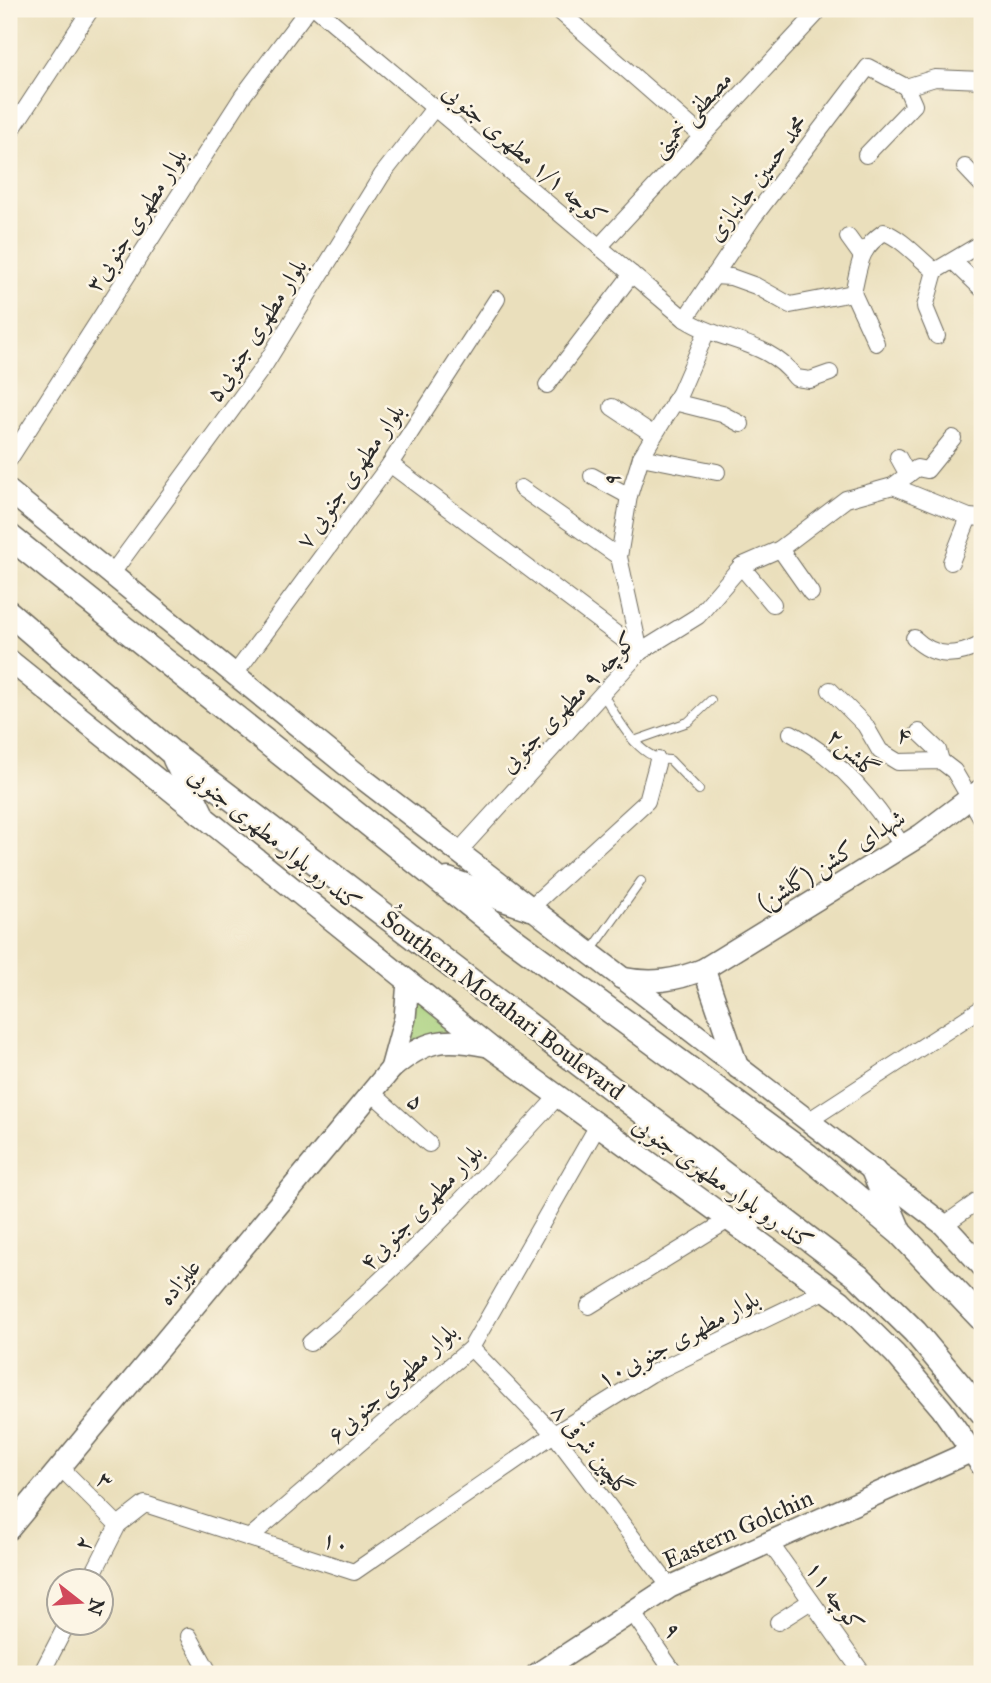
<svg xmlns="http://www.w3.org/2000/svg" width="991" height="1683" font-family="'IM FELL Great Primer',Amiri,serif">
	<rect width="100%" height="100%" fill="#fcf5e5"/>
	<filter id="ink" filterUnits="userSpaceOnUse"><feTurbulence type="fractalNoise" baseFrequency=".0143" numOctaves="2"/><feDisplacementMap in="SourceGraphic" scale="14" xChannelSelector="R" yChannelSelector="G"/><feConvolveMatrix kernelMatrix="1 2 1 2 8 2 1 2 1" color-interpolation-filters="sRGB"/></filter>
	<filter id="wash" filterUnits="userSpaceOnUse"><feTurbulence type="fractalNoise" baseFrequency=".00686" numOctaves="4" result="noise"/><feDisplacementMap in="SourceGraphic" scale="28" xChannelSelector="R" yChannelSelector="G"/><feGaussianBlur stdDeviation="1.57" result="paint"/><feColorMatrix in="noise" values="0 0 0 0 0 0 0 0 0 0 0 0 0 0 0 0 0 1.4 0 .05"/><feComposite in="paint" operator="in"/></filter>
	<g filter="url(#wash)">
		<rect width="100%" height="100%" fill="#eadfbc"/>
		<polygon fill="#a6cf7a" stroke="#687d52" stroke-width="2" points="415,993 457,1029 407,1043"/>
	</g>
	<g filter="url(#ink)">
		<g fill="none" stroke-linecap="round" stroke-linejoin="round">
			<defs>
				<g id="lane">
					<path d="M602 693C618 718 637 760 670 760L699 790"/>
					<polyline points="634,741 688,722 711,700"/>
					<polyline points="591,951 641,881"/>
				</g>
				<g id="street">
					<path d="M317 9 685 319C722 343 767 339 796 378L810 380 830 373"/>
					<polyline points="557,9 702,136"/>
					<polyline points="9,134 91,9"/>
					<polyline points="866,155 914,105 906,87"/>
					<polyline points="965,167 982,185"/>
					<polyline points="848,237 861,255"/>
					<polyline points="599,247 816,14 813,9"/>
					<polyline points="953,261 982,289"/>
					<polyline points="935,271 925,307 937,336"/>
					<path d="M713 276 731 277 756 286 790 305 853 293C860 264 858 250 884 232 903 239 918 258 935 271L982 243"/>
					<polyline points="853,293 876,343"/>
					<polyline points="685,319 753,218 868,67 906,87 935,78 982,80"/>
					<polyline points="547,385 632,274"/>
					<polyline points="674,402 722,414 741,424"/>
					<polyline points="612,407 654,435"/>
					<polyline points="641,457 717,472"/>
					<polyline points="898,457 908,475"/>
					<polyline points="9,460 242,97 308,9"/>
					<polyline points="390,464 640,652"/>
					<polyline points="592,476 629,496"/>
					<polyline points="893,486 969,517 982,518"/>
					<polyline points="521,488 619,557"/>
					<polyline points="780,549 811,593"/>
					<polyline points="951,562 969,517"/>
					<polyline points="741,566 773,604"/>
					<polyline points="110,576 264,366 382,175 435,107"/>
					<path d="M914 638C936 659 957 657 982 644"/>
					<polyline points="640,652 619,557 629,496 641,457 680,393 706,333"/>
					<polyline points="235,674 390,464 497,299"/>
					<polyline points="830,690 865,725 880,751 898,762 941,761 954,771 982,819"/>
					<polyline points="919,732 938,750 941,761"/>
					<path d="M791 733C840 759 874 801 903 847"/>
					<polyline points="459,851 640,652 698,616 741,566 780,549 846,499 893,486 917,468 927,470 953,438"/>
					<polyline points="530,908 647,801 658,760"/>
					<polyline points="371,1092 429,1144"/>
					<polyline points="808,1121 982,1008"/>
					<polyline points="944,1225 982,1198"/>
					<polyline points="589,1306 730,1219"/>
					<path d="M310 1343C400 1267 479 1183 558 1096"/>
					<polyline points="471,1348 554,1434 670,1587"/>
					<polyline points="60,1467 118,1525"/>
					<polyline points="249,1538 471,1348 597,1127"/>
					<polyline points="770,1543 863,1674"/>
					<polyline points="89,1582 118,1525 145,1504 354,1572 554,1434 651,1374 826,1290"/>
					<polyline points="632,1612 675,1674"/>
					<polyline points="778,1622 811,1601"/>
					<polyline points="189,1636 210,1674"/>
					<polyline points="41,1674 67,1624"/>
				</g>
				<g id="secondary">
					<polyline points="9,491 362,778 944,1225 982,1266"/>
					<polyline points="9,660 490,1047 841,1301 895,1354 942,1409 982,1466"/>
					<polyline points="704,969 738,1068"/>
					<path d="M621 978C652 984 675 981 704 969L921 835 982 789"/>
					<polyline points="391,1069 405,1018 408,981"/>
					<path d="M9 1529 391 1069C426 1039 444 1037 488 1046"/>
					<polyline points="537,1674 670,1587 972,1451"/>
				</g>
				<g id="primary">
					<polyline points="9,536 511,938 808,1156 900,1233 982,1319"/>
					<polyline points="9,613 171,752 860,1278 915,1332 982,1412"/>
					<polyline points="175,759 201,813"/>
					<polyline points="448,880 530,908"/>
					<polyline points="874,1172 898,1229"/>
					<polyline points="744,1229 764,1204"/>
				</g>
			</defs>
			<use href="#lane" stroke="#6e6a5e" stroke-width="10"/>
			<use href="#street" stroke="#6e6a5e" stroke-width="18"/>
			<use href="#secondary" stroke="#6e6a5e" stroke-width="24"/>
			<use href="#primary" stroke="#6e6a5e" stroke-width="27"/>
			<use href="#lane" stroke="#fff" stroke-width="8"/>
			<use href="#street" stroke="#fff" stroke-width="16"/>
			<use href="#secondary" stroke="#fff" stroke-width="21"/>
			<use href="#primary" stroke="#fff" stroke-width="24"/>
		</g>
	</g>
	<g text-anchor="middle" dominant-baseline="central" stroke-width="5" stroke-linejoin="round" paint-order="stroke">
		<g font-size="24" fill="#2b2b2b" stroke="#fcf5e5">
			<text transform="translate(691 114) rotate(-47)">مصطفی خمینی</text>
			<text transform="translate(525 154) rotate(40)">کوچه ۱/۱ مطهری جنوبی</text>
			<text transform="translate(757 178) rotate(-53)">محمد حسین جانبازی</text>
			<text transform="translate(136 220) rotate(-57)">بلوار مطهری جنوبی۳</text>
			<text transform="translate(256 330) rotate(-57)">۵بلوار مطهری جنوبی</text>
			<text transform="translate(350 476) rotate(-55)">۷ بلوار مطهری جنوبی</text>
			<text transform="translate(611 479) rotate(-75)">۹</text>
			<text transform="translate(568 702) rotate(-46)">کوچه ۹ مطهری جنوبی</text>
			<text transform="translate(904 735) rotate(20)">۴</text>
			<text transform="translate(853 753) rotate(43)">گلشن۲</text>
			<text transform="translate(275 839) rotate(39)">کند رو بلوار مطهری جنوبی</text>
			<text transform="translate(831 860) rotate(-32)">شهدای کشن (گلشن)</text>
			<text transform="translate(503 1005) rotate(37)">ُSouthern Motahari Boulevard</text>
			<text transform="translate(416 1101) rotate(42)">۵</text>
			<text transform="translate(723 1183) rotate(35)">کند رو بلوار مطهری جنوبی</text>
			<text transform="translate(421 1207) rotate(-46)">بلوار مطهری جنوبی۴</text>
			<text transform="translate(179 1282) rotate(-50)">علیزاده</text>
			<text transform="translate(678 1339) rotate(-28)">بلوار مطهری جنوبی۱۰</text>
			<text transform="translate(392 1383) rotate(-42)">بلوار مطهری جنوبی۶</text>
			<text transform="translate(592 1450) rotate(51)">۸ گلچین شرقی</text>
			<text transform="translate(105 1480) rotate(45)">۳</text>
			<text transform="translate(738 1529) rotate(-24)">Eastern Golchin</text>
			<text transform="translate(336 1542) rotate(18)">۱۰</text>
			<text transform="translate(83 1543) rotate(-63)">۲</text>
			<text transform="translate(835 1596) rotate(54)">کوچه ۱۱</text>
			<text transform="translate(673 1630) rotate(55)">۹</text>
		</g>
	</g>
	<rect width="991" height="1683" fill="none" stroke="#fcf5e5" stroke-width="35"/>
	<g transform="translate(80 1602) rotate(107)"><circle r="33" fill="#fcf5e5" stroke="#a8a49b" stroke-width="2"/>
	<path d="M0-5L12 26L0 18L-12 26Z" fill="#d1495b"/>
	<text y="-10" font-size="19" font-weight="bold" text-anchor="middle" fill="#2b2b2b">N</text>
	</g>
</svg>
